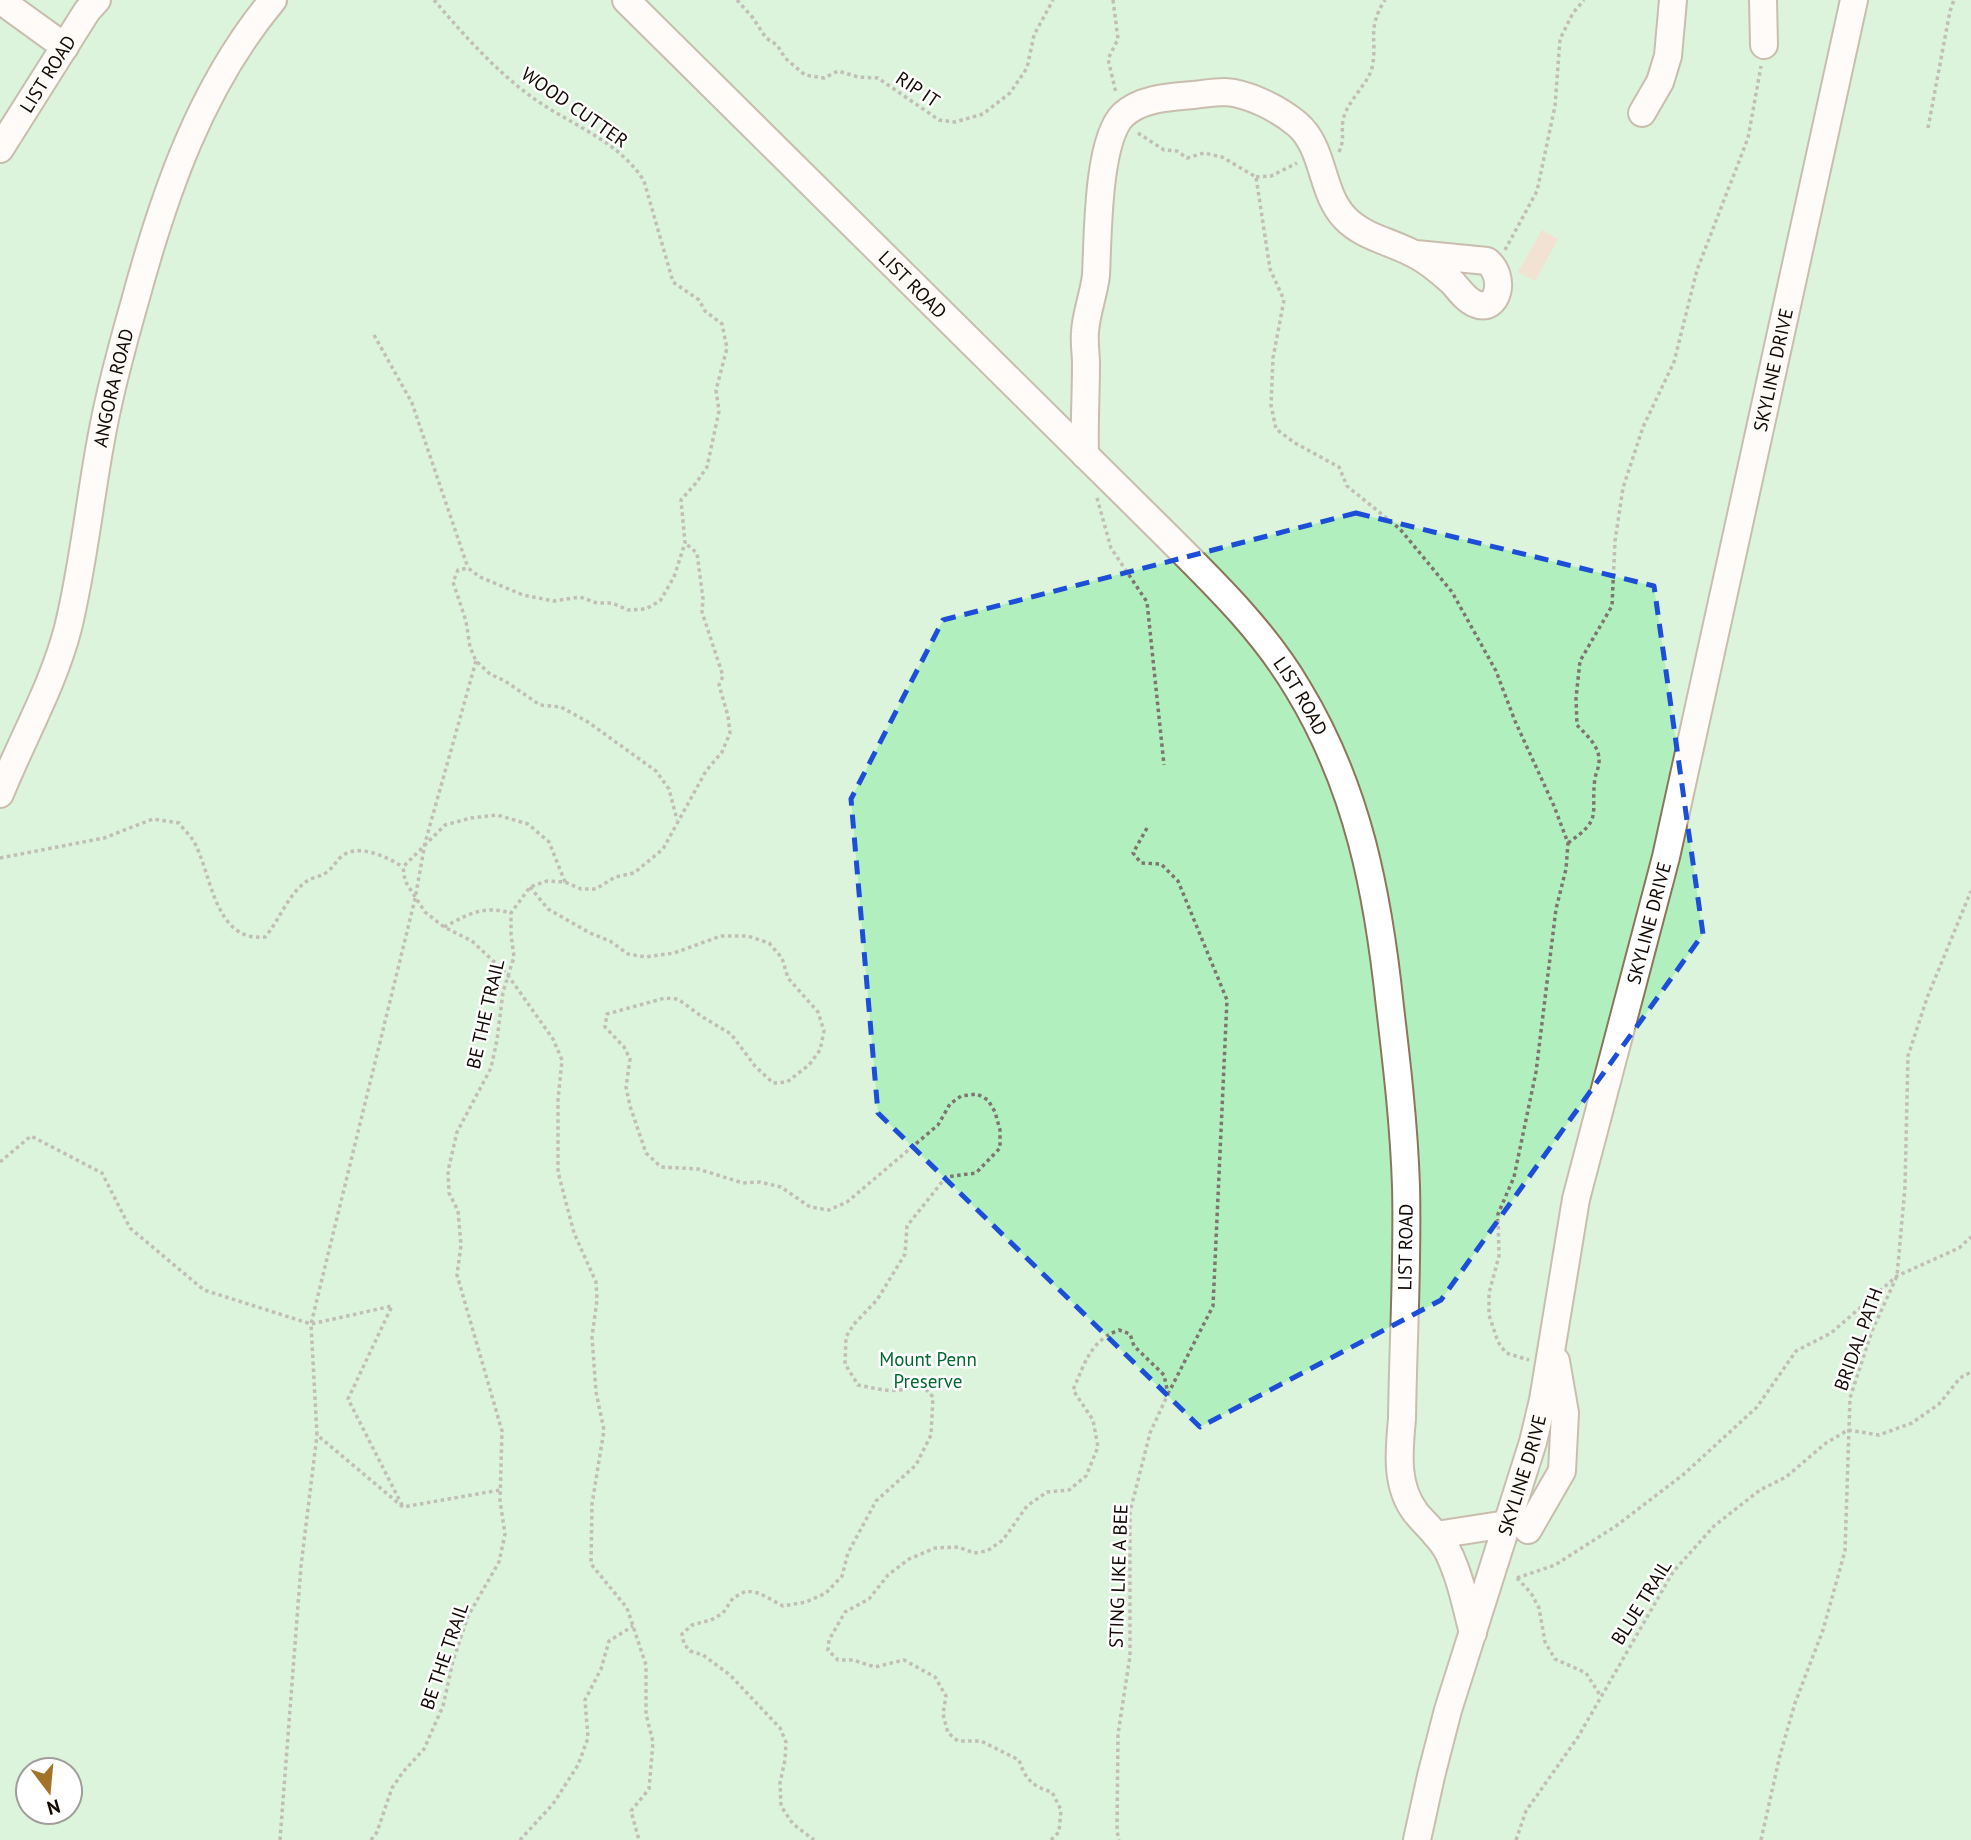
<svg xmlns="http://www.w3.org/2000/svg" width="1971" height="1840" font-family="'PT Sans',sans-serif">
	<rect width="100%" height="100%" fill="#fdf7f2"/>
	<path fill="#b1f0be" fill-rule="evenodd" d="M0 0H1971V1840H0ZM28 1770H70V1812H28Z"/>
	<polygon fill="#e4c8ad" points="1542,230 1558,239 1535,281 1518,272"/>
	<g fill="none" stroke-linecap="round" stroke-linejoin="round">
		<defs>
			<g id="minor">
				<polyline points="0,0 65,47"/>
				<path id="s1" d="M626 0 1160 529C1210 579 1262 628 1298 689 1358 788 1378 893 1390 1007 1397 1066 1404 1126 1406 1186 1408 1263 1403 1342 1402 1419 1399 1451 1395 1486 1416 1513 1426 1525 1439 1536 1447 1550 1460 1575 1466 1606 1473 1633"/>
				<polyline points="1763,0 1764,45"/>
				<polyline points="1642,113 1660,82 1668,56 1673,0"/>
				<path id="s2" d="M0 149 87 11 97 0"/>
				<path d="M1085 455C1084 424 1086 395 1086 364 1086 354 1084 343 1085 332 1086 313 1094 294 1096 275 1098 238 1097 141 1123 115 1141 98 1170 97 1193 95 1203 94 1214 92 1225 92 1248 93 1279 109 1297 124 1325 148 1320 192 1345 218 1362 236 1388 241 1410 252 1426 259 1440 271 1453 283 1459 290 1467 301 1476 304 1498 313 1507 277 1487 261L1416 254"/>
				<path id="s3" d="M0 794C22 739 53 686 68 628 84 563 90 495 103 429 111 386 123 343 135 301 164 194 201 86 273 0"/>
				<polyline points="1528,1530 1562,1471 1565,1413 1556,1361"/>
				<polyline points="1436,1535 1507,1524"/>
				<path id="s4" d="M1417 1840 1431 1776 1448 1710 1533 1442 1543 1400 1576 1199 1666 857 1854 0"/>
			</g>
		</defs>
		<use href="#minor" stroke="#8d755b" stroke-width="30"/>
		<g stroke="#7d756f" stroke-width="3.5" stroke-dasharray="3.5 3.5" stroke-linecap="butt">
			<path d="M434 0C463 34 493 68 529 95 566 123 619 140 644 181L673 282 699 300 705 311 722 324 727 348 716 390 719 411 707 467 696 483 681 500 685 543 674 577 660 601 646 609 628 610 612 603H597L580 597 554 601 523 595 480 577 468 568 458 570 453 582 466 621 470 647 476 661 490 674 505 681 540 705 561 707 588 722 656 771 669 789 677 820"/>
			<polyline points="737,0 753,18 766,38 777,45 785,58 805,75 824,78 838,71 858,77 878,78 939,120 955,122 983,114 1010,93 1027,68 1034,35 1053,0"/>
			<polyline points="1113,0 1118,39 1108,59 1116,93"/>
			<polyline points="1928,128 1950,11 1954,0"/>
			<polyline points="1138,133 1164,150 1177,151 1187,158 1204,153 1222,157 1256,177 1270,269 1284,300 1273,358 1271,405 1276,429 1295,443 1339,467 1347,486 1400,529 1452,592 1496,671 1515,721 1554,806 1568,843 1566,869 1556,909 1536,1072 1514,1177 1498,1214 1499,1256 1489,1293 1489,1315 1498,1342 1506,1353 1529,1360"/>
			<path d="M1339 152C1345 139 1341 133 1343 120 1347 101 1368 84 1372 68 1378 39 1366 30 1385 0"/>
			<polyline points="1256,177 1271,176 1297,163"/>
			<polyline points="1505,250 1537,191 1555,106 1560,39 1573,13 1584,0"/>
			<polyline points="374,335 412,403 468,568"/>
			<polyline points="1097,498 1111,548 1147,602 1164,765"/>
			<polyline points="476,661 425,843 415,899 311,1324 317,1435 403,1507 500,1490"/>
			<polyline points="1147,828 1133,853 1141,863 1161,864 1178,881 1227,1000 1213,1306 1169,1392"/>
			<path d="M1568 843C1604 818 1590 815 1595 778 1596 773 1599 767 1599 762 1600 746 1587 736 1577 725L1576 698 1580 661 1612 606 1615 541 1623 488 1643 427 1674 362 1697 270 1748 138 1761 66"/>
			<path d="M0 858 104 838 153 819 179 823C183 829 189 834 193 840 212 872 213 942 265 937 280 920 287 895 307 881 313 877 321 877 327 872 333 868 336 861 342 856 359 843 387 857 403 867"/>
			<polyline points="565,882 549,842 528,824 497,815 471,818 445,825 403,867 405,881 425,912 444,927 472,941 507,974 553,1039 562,1060 558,1100 558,1172 574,1233 596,1282 597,1300 592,1337 596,1392 604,1430 592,1504 591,1564 627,1608 646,1665 646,1714 653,1742 649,1789 631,1811 639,1840"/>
			<path d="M530 887 548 909 590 933 610 941 628 954 646 957 674 953 721 936H748L769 943 782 958 788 978 818 1012 824 1031 820 1050 809 1065 787 1082 773 1083 755 1066 731 1034 701 1016 678 999 665 998 607 1014 605 1027 624 1047 630 1059 626 1087 630 1106 646 1153 661 1167 698 1169 743 1183 760 1182 781 1187 810 1207 829 1210 847 1202 938 1125 950 1104 961 1096 977 1094 988 1100 995 1112 1000 1130V1148L976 1173 946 1177 907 1226 905 1254 877 1300 854 1324 846 1337 845 1364 858 1385C870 1387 886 1392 898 1390 917 1389 917 1378 933 1397L931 1435 916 1465 876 1501 848 1553 842 1576 826 1593 806 1602 783 1606 759 1593 746 1591 733 1598 723 1613 711 1620 692 1625 682 1634 684 1644 690 1651 703 1655 730 1675 780 1728 786 1742 785 1760 780 1783 781 1806 793 1824 814 1840"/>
			<path d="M444 927C469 914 482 905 511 913"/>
			<polyline points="0,1162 31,1136 102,1173 130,1228 204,1290 311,1324 392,1306 348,1399 402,1505"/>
			<polyline points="1517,1578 1555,1565 1616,1526 1684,1474 1757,1407 1796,1351 1831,1333 1897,1276 1959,1248 1971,1237"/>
			<polyline points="1517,1578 1531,1593 1539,1608 1545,1642 1555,1659 1586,1673 1600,1695"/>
			<polyline points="280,1840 301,1566 317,1435"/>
			<polyline points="371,1840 377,1832 392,1788 403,1772 424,1749 443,1706 453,1661 468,1616 499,1562 505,1534 500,1501 502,1431 457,1275 461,1245 458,1211 449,1193 448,1171 457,1132 491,1068 497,1040 503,992 514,957 511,934 511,913 530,887 547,881 565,882 581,889 596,889 615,877 634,873 663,849 706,771 722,752 730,733 728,716 719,685 723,676 702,612 703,599 697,553 685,543"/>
			<polyline points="520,1840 553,1804 578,1765 588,1738 585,1700 601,1669 609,1641 633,1626"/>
			<path d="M1051 1840 1059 1832 1061 1810 1052 1792C1033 1787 1025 1779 1019 1760L981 1741H958L948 1733 943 1714 946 1696 935 1677 904 1660 875 1667 853 1660H838L828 1650 829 1640 845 1612 869 1599 888 1575 909 1559 935 1548 958 1547 974 1553 987 1551 1003 1540 1027 1506 1047 1492 1069 1490 1086 1476 1098 1447 1093 1420 1073 1390C1085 1363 1090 1341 1119 1330L1130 1334 1134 1346 1164 1375 1168 1394 1150 1433 1130 1512V1656L1118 1734 1117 1831 1119 1840"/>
			<polyline points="1516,1840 1526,1811 1578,1737 1673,1572 1714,1526 1760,1490 1786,1477 1826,1443 1848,1430 1879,1435 1912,1423 1939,1404 1960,1378 1971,1372"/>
			<polyline points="1761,1840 1780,1755 1795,1703 1823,1630 1845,1551 1850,1398 1872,1331 1897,1276 1905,1187 1908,1056 1927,998 1971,891"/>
		</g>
		<use href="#minor" stroke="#fff" stroke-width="26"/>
	</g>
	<path d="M0 0H1971V1840H0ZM1356 513 1654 586 1703 934 1441 1300 1200 1427 878 1113 851 799 943 620Z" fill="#fdf7f2" fill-opacity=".55" fill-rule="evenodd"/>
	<path fill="none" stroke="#1d4ed8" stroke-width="5" stroke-dasharray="14 9" stroke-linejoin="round" d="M1356 513 1654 586 1703 934 1441 1300 1200 1427 878 1113 851 799 943 620Z"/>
	<g text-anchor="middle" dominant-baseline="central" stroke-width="5" stroke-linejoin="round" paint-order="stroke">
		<g font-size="19" fill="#120902" stroke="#fff">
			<text stroke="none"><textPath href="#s2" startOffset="89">LIST ROAD</textPath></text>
			<text transform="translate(918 89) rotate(34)">RIP IT</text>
			<text transform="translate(575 107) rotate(35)">WOOD CUTTER</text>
			<text stroke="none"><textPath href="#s1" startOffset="404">LIST ROAD</textPath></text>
			<text stroke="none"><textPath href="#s4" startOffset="1514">SKYLINE DRIVE</textPath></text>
			<text stroke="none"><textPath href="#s3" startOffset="424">ANGORA ROAD</textPath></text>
			<text stroke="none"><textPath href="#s1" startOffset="971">LIST ROAD</textPath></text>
			<text stroke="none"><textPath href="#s4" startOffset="947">SKYLINE DRIVE</textPath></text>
			<text transform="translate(485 1014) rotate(-77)">BE THE TRAIL</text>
			<text transform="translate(1405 1247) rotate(-89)">LIST ROAD</text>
			<text transform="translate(1858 1339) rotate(-70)">BRIDAL PATH</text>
			<text stroke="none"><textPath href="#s4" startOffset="380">SKYLINE DRIVE</textPath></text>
			<text transform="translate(1118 1576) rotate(-88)">STING LIKE A BEE</text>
			<text transform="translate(1641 1602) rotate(-58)">BLUE TRAIL</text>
			<text transform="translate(444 1656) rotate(-71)">BE THE TRAIL</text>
		</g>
		<g font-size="19" fill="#00682f" stroke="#fff">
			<text x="928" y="1359">Mount Penn<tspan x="928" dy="22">Preserve</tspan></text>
		</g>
	</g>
	<g transform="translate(49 1791) rotate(164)"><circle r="33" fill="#ffffff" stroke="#a09d9a" stroke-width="2"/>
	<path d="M0-5L12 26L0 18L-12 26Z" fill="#a27326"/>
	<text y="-10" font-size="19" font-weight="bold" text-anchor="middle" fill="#120902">N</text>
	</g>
</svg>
